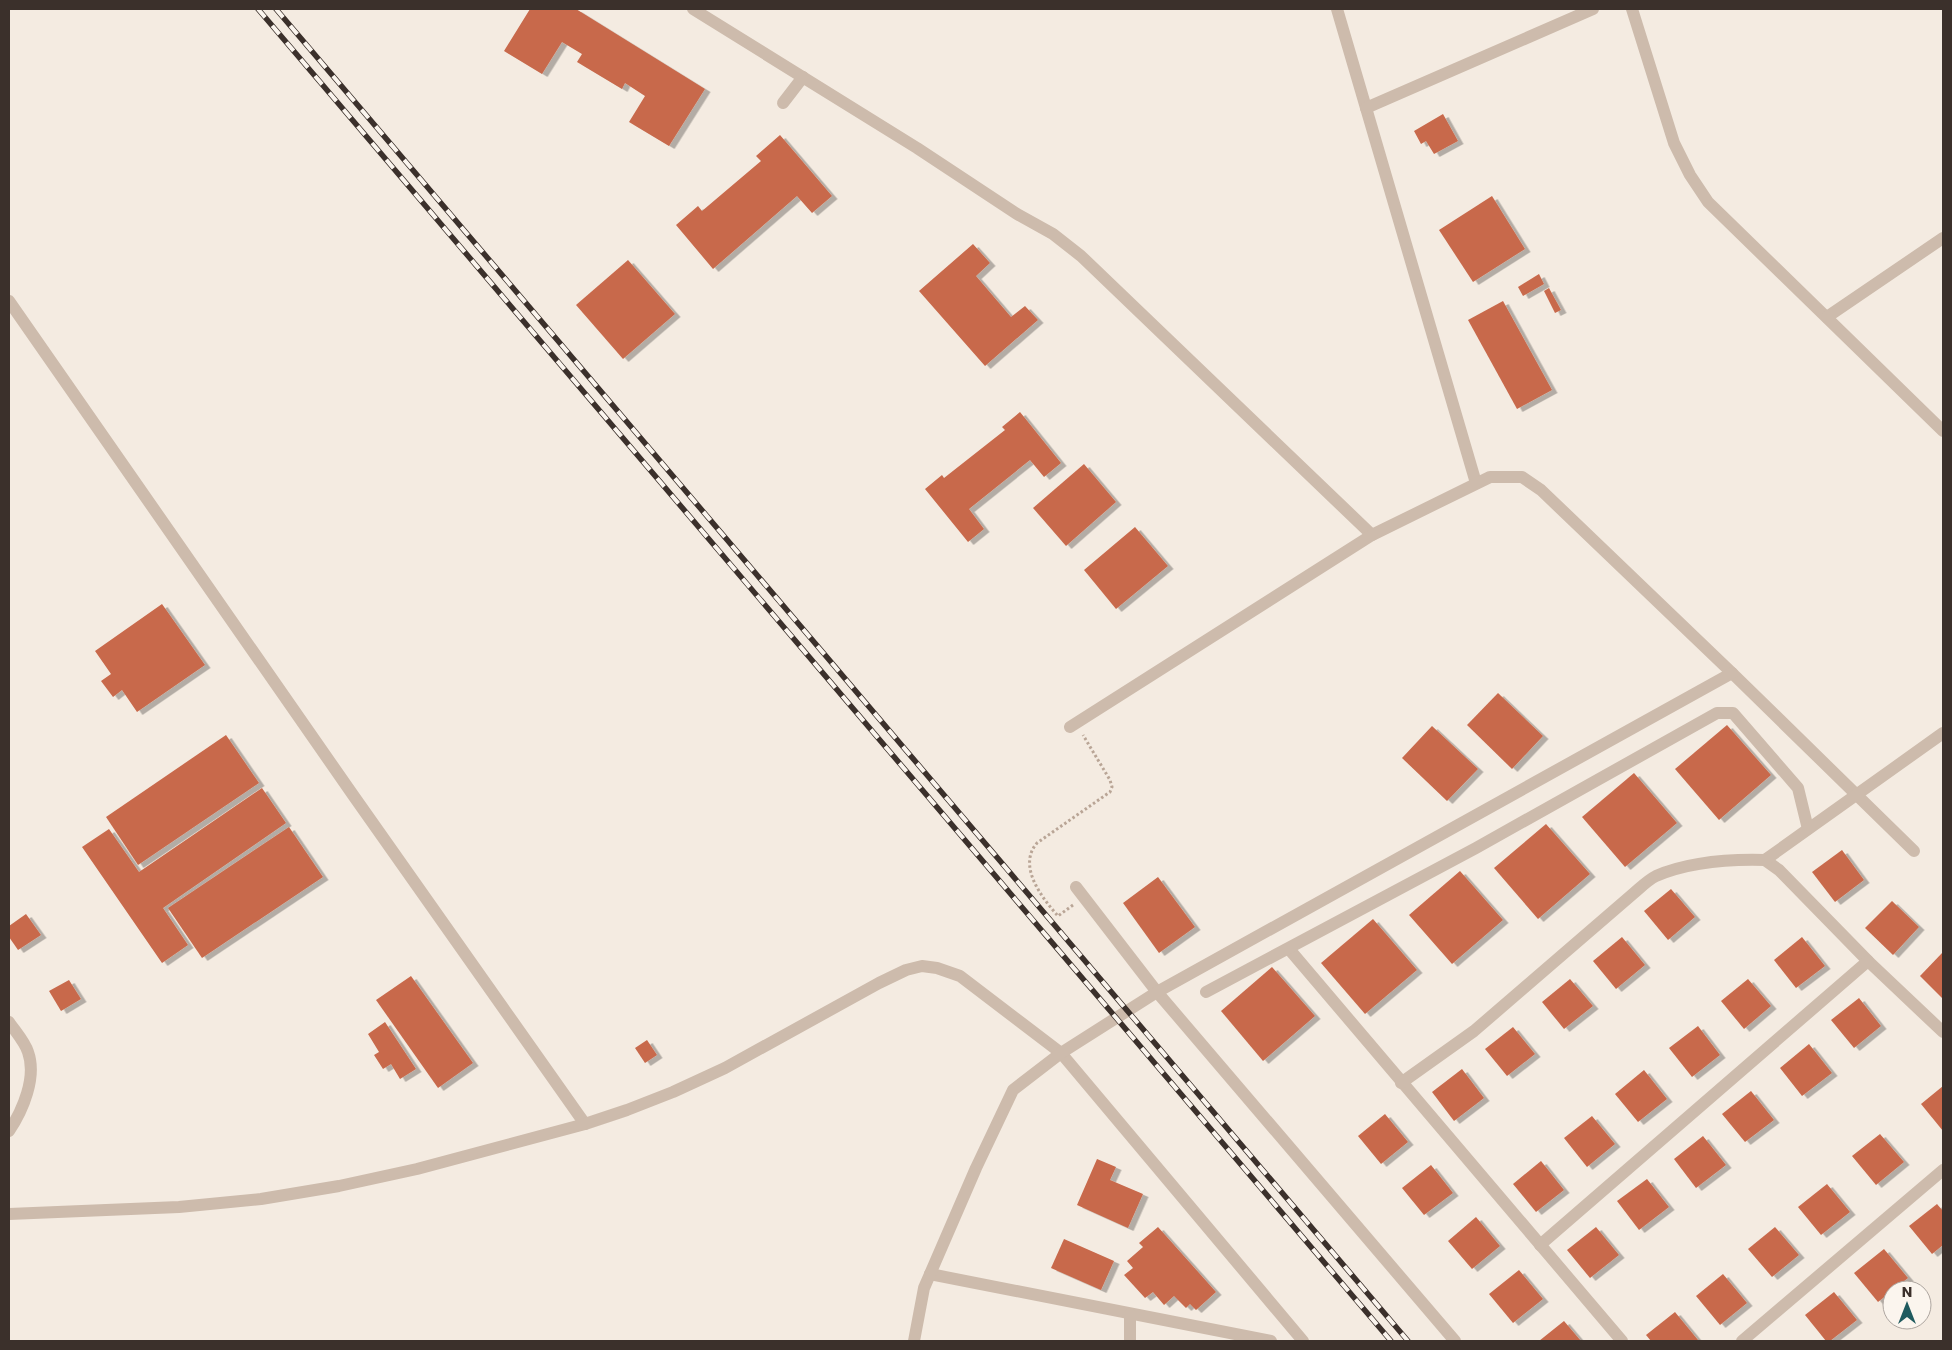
<svg xmlns="http://www.w3.org/2000/svg" width="1952" height="1350" font-family="Poppins,sans-serif">
	<defs>
		<filter id="shadow"><feDropShadow dx="5.5" dy="3" stdDeviation="0" flood-color="#0004"/></filter>
	</defs>
	<rect width="100%" height="100%" fill="#f4ebe1"/>
	<g fill="#c8694b" filter="url(#shadow)">
		<polygon points="530,9 576,9 705,89 669,146 629,122 645,96 625,83 622,89 577,62 582,54 562,42 542,74 504,51"/>
		<polygon points="1443,114 1458,141 1434,154 1426,141 1421,144 1414,131"/>
		<polygon points="780,135 832,196 812,213 797,196 713,269 676,225 698,206 702,211 761,161 756,156"/>
		<polygon points="1492,196 1525,249 1473,282 1439,230"/>
		<polygon points="973,244 990,263 976,276 1011,317 1025,306 1038,320 985,366 919,291"/>
		<polygon points="628,260 675,314 623,359 576,305"/>
		<polygon points="1539,274 1544,284 1523,296 1518,287"/>
		<polygon points="1549,288 1561,310 1555,313 1544,291"/>
		<polygon points="1503,301 1552,390 1517,409 1468,320"/>
		<polygon points="1020,412 1061,463 1044,477 1030,460 969,509 984,529 968,542 925,489 942,475 944,478 1005,430 1002,427"/>
		<polygon points="1084,464 1116,502 1066,546 1033,508"/>
		<polygon points="1135,527 1168,566 1116,609 1084,570"/>
		<polygon points="162,604 205,665 137,712 122,690 113,697 101,681 111,674 95,651"/>
		<polygon points="1498,693 1543,736 1512,769 1467,725"/>
		<polygon points="1727,725 1771,775 1719,820 1675,769"/>
		<polygon points="1432,726 1478,769 1447,801 1402,758"/>
		<polygon points="226,735 259,783 138,865 106,817"/>
		<polygon points="1634,773 1677,823 1625,867 1582,817"/>
		<polygon points="262,788 286,823 163,908 188,945 162,963 82,847 109,829 139,872"/>
		<polygon points="1546,824 1590,874 1538,919 1494,868"/>
		<polygon points="289,827 323,877 202,958 168,908"/>
		<polygon points="1842,850 1864,880 1835,902 1812,872"/>
		<polygon points="1460,871 1503,920 1452,964 1409,915"/>
		<polygon points="1158,877 1195,927 1159,953 1123,903"/>
		<polygon points="1671,889 1695,917 1668,940 1644,911"/>
		<polygon points="1892,901 1919,927 1893,955 1865,928"/>
		<polygon points="26,914 41,935 18,950 9,937 9,926"/>
		<polygon points="1373,919 1417,970 1365,1014 1321,963"/>
		<polygon points="1622,937 1645,965 1616,989 1593,961"/>
		<polygon points="1802,937 1825,966 1796,988 1774,960"/>
		<polygon points="1943,952 1943,999 1920,976"/>
		<polygon points="1272,967 1315,1016 1263,1061 1221,1011"/>
		<polygon points="411,976 473,1063 438,1088 376,1000"/>
		<polygon points="1570,979 1593,1006 1564,1029 1542,1002"/>
		<polygon points="1748,979 1771,1006 1744,1029 1721,1001"/>
		<polygon points="69,980 81,999 61,1011 49,991"/>
		<polygon points="1859,998 1881,1026 1854,1048 1831,1020"/>
		<polygon points="385,1022 416,1069 400,1079 391,1064 383,1069 374,1055 379,1052 368,1034"/>
		<polygon points="1698,1026 1720,1055 1692,1077 1669,1048"/>
		<polygon points="1513,1027 1535,1054 1507,1076 1485,1049"/>
		<polygon points="647,1040 657,1055 645,1063 635,1048"/>
		<polygon points="1809,1044 1832,1073 1802,1096 1780,1068"/>
		<polygon points="1462,1069 1484,1098 1454,1121 1432,1092"/>
		<polygon points="1644,1070 1667,1099 1638,1122 1615,1094"/>
		<polygon points="1943,1086 1943,1131 1921,1104"/>
		<polygon points="1751,1091 1774,1120 1745,1142 1722,1114"/>
		<polygon points="1385,1114 1408,1142 1381,1164 1358,1136"/>
		<polygon points="1592,1116 1615,1144 1587,1167 1564,1138"/>
		<polygon points="1880,1134 1904,1162 1876,1185 1852,1156"/>
		<polygon points="1703,1136 1726,1165 1696,1188 1674,1159"/>
		<polygon points="1097,1159 1116,1167 1110,1180 1143,1194 1128,1228 1077,1205"/>
		<polygon points="1541,1161 1564,1190 1536,1212 1513,1184"/>
		<polygon points="1431,1165 1453,1193 1424,1215 1402,1188"/>
		<polygon points="1647,1179 1669,1207 1639,1230 1617,1201"/>
		<polygon points="1827,1184 1850,1212 1821,1235 1798,1207"/>
		<polygon points="1937,1204 1943,1211 1943,1245 1932,1254 1909,1226"/>
		<polygon points="1476,1217 1500,1246 1472,1269 1448,1241"/>
		<polygon points="1158,1227 1216,1292 1196,1310 1190,1304 1186,1308 1174,1296 1164,1305 1153,1292 1145,1298 1124,1275 1133,1268 1127,1261 1143,1247 1139,1243"/>
		<polygon points="1596,1227 1619,1255 1590,1278 1567,1250"/>
		<polygon points="1775,1227 1799,1255 1772,1277 1748,1249"/>
		<polygon points="1064,1239 1114,1261 1101,1290 1051,1268"/>
		<polygon points="1884,1249 1908,1278 1878,1302 1854,1273"/>
		<polygon points="1519,1270 1543,1299 1513,1323 1489,1294"/>
		<polygon points="1723,1274 1747,1303 1720,1325 1696,1296"/>
		<polygon points="1834,1292 1857,1320 1830,1341 1826,1341 1805,1315"/>
		<polygon points="1675,1312 1698,1340 1651,1341 1646,1335"/>
		<polygon points="1564,1321 1581,1341 1539,1341"/>
	</g>
	<g fill="none" stroke-linecap="round" stroke-linejoin="round">
		<path stroke="#b9a596" stroke-width="3" stroke-dasharray="2.5 2.5" stroke-linecap="butt" d="M1073 905 1058 916C1042 898 1017 866 1037 843L1110 792 1112 787 1110 780 1083 735"/>
		<g stroke="#cdbbac" stroke-width="12">
			<polyline points="693,9 917,148 1017,214 1053,234 1081,256 1372,535"/>
			<polyline points="1337,9 1476,483"/>
			<polyline points="1632,9 1674,143 1690,175 1708,202 1943,431"/>
			<polyline points="783,103 803,77"/>
			<polyline points="1366,108 1593,9"/>
			<polyline points="9,301 353,795 585,1124"/>
			<polyline points="1827,317 1943,238"/>
			<polyline points="1070,727 1372,535 1490,477 1522,477 1541,490 1732,673 1914,851"/>
			<polyline points="1765,860 1779,870 1868,961 1943,1032"/>
			<polyline points="1076,887 1157,992 1455,1341"/>
			<polyline points="1289,949 1622,1341"/>
			<polyline points="1206,992 1476,848 1717,713 1733,713 1798,788 1808,829"/>
			<path d="M9 1022C15 1031 25 1042 28 1052 37 1077 23 1110 9 1131"/>
			<path d="M1401 1083 1474 1031 1634 893C1641 887 1648 880 1656 876 1689 862 1730 859 1765 860L1943 733"/>
			<polyline points="9,1214 179,1207 261,1199 339,1186 417,1169 585,1124 627,1110 673,1092 725,1068 879,983 906,970 922,966 937,968 960,976 1061,1053 1303,1341"/>
			<polyline points="1540,1245 1868,961"/>
			<polyline points="930,1274 1271,1341"/>
			<polyline points="914,1341 924,1288 976,1168 1013,1090 1061,1053 1157,992 1732,673"/>
			<polyline points="1130,1341 1130,1314"/>
			<polyline points="1742,1341 1943,1170"/>
		</g>
		<defs>
			<g id="rail">
				<polyline points="258,9 1391,1341"/>
				<polyline points="276,9 1408,1341"/>
			</g>
		</defs>
		<use href="#rail" stroke="#3b302b" stroke-width="5.5"/>
		<use href="#rail" stroke="#fbf5ee" stroke-width="4" stroke-dasharray="11" stroke-linecap="butt"/>
	</g>
	<rect width="1952" height="1350" fill="none" stroke="#3b302b" stroke-width="20"/>
	<g transform="translate(1907 1305)"><circle r="24" fill="#fbf5ee" stroke="#aea6a0"/>
	<path d="M0-4L9 19L0 12L-9 19Z" fill="#1f5a5e"/>
	<text y="-8" font-size="14" font-weight="bold" text-anchor="middle" fill="#3b302b">N</text>
	</g>
</svg>
